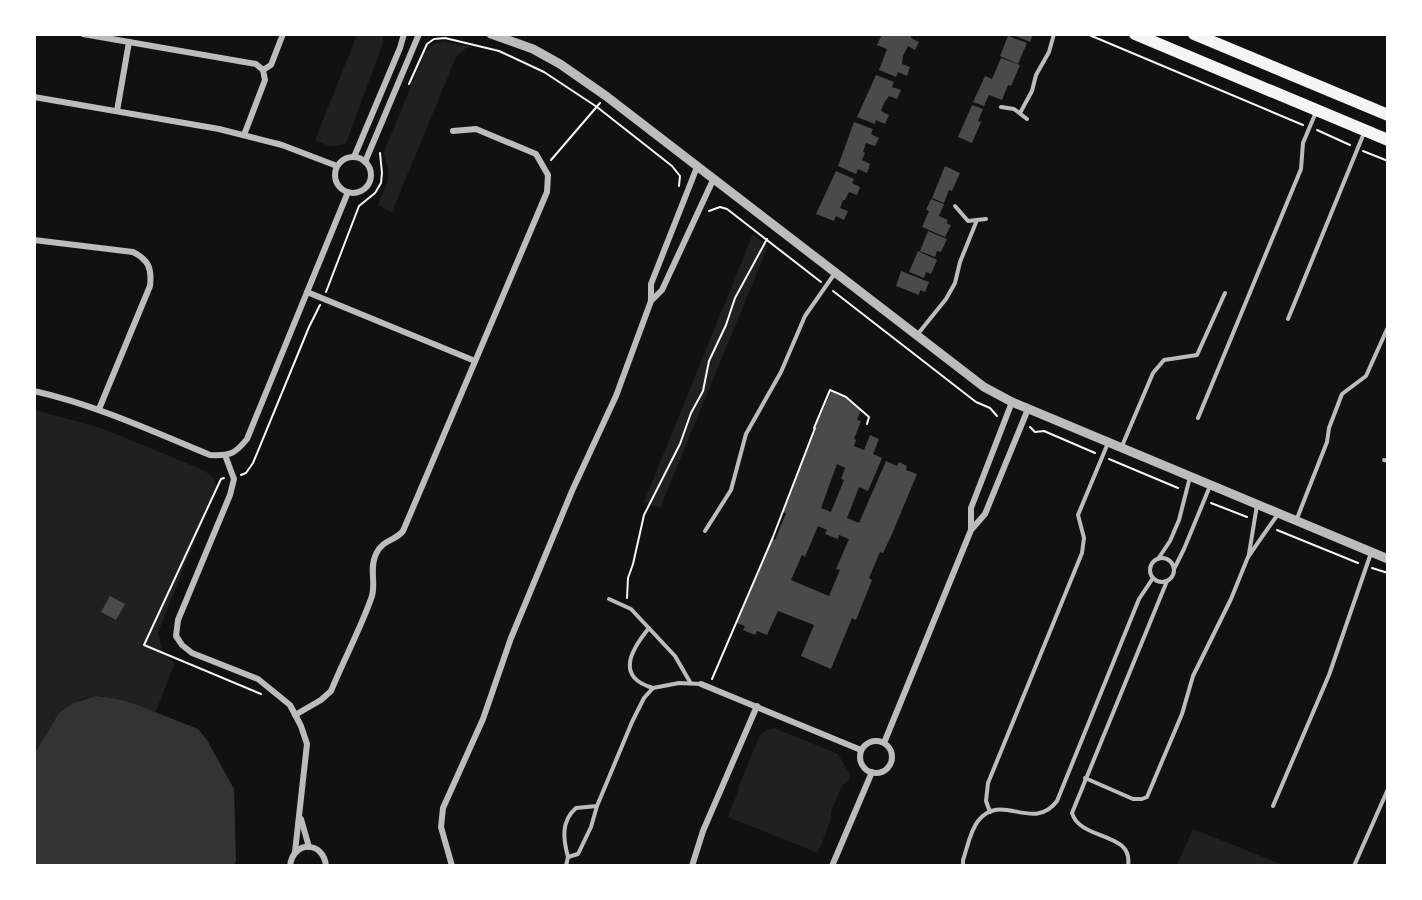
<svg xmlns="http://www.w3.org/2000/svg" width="1422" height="900" font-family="Karla,sans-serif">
	<rect width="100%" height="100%" fill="#111"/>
	<g fill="#202020">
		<path d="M357 35H383V43L346 143C334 149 326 145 315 140Z"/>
		<polygon points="443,41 474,48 466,48 456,57 392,212 378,205 388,181 388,170 384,152 425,52 434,44"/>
		<polygon points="753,234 768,246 660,508 644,502"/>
		<path d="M35 410 101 428 143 445 203 470 212 476 217 486 158 632 163 653 175 663 155 713C131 703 100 688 76 702 67 708 43 743 35 753Z"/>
		<polygon points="774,728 838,754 850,775 848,781 842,786 831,811 831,819 818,853 728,817 739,789 738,788 760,735 766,730"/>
		<polygon points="1193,829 1283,865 1177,865"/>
	</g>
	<polygon fill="#333" points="95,696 113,698 132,703 198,729 207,740 234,789 236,861 234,865 35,865 35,753 59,713 74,703"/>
	<g fill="#4a4a4a" fill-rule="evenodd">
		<polygon points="882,34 912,34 911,38 919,42 915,50 908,46 903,56 902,64 910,67 907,76 898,72 896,77 879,70 887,49 877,45"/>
		<polygon points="1011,34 1033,34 1030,42"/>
		<polygon points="1008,36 1027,43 1018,64 1000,56"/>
		<polygon points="1001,58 1020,65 1011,86 1008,85 1002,100 989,95 984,106 973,102 985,76 992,79"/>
		<polygon points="876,75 894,82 892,87 901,90 897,99 889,96 884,103 881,111 889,115 885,124 876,120 875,124 857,117"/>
		<polygon points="972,105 983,109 978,121 981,122 972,143 958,137"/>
		<polygon points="854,122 873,129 871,134 879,138 875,146 866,143 863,152 865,153 862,160 870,164 867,173 858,169 856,174 838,166"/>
		<polygon points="945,166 960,173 952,191 949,190 944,203 932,198"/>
		<polygon points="836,171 854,179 852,183 860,187 857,195 849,192 845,200 843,200 840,208 848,211 844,220 836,216 834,221 816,214"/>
		<polygon points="931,199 944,204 939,216 948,220 946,223 951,225 945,237 922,227 929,211 926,210"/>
		<polygon points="928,231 947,239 941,252 937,251 935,257 920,251"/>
		<polygon points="918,251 937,260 931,274 926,272 924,278 909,272"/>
		<polygon points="901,271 929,282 925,292 920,290 919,295 896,286"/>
		<path d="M831 392 845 398 861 410 857 420 861 421 854 439 856 440 854 446 864 450 870 435 879 439 873 454 882 458 868 491 859 487 847 518 859 523 886 461 897 466 899 462 907 466 906 470 917 474 892 534 883 553 880 552 869 578 872 580 856 620 852 618 831 669 801 656 814 625 778 611 767 635 757 631 755 635 743 630 745 626 737 623 772 538 775 540 786 513 783 512 815 428ZM837 464 845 468 841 479 844 480 831 512 821 508ZM818 526 827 530 825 534 838 539 839 535 849 539 836 569 840 570 829 596 791 580 802 555 805 557Z"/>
		<polygon points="110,596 125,604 116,620 101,612"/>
	</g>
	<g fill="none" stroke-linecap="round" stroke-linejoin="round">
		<g stroke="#f5f5f5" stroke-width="2">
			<polyline points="1087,34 1303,125"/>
			<polyline points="409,84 427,44 434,39 445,38 499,51 544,72 597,107 672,166 680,176 679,186"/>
			<polyline points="1317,130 1350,145"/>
			<polyline points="1363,151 1388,161"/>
			<polyline points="551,160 600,103"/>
			<polyline points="709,211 720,207 727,209 821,282"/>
			<polyline points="833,291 976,402 990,408 997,416"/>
			<polyline points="326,292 359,206 375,193 381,183 382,173 380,153"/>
			<polyline points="1030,427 1035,432 1044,431 1095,453"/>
			<polyline points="1109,459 1178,488"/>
			<polyline points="241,475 246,473 253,463 309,327 320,305"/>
			<polyline points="224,478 221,479 144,645 261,694"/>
			<polyline points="1211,503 1247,517"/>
			<polyline points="1277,530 1358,563"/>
			<polyline points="1372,568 1388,573"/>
			<polyline points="627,598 628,578 633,564 644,515 680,444 691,413 703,391 709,361 726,325 735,298 767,239"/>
			<polyline points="712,679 773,537 815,428 814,428 830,390 846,397 869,417 867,424"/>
		</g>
		<g stroke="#bcbcbc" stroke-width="4">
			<polyline points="1001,107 1014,109 1027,119"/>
			<polyline points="1020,113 1032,91 1036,75 1049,52 1054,34"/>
			<polyline points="955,206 968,221 986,219"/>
			<polyline points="1288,319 1364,133"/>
			<polyline points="917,335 946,299 955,283 960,262 977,220"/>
			<polyline points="1198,418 1301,169 1303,143 1316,112"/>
			<polyline points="1122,446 1153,373 1164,360 1197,355 1225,293"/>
			<polyline points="1384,460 1388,461"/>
			<polyline points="1296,521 1327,442 1329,428 1342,394 1366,376 1388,327"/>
			<polyline points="705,531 731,490 746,434 781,372 805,316 835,273"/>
			<polyline points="1249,554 1257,505"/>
			<circle cx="1162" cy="570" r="12"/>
			<polyline points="1158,559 1170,541 1179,520 1190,477"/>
			<polyline points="1174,569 1184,549 1210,486"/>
			<polyline points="609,599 631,609 675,656 690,682"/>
			<path d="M649 628C631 650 615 677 653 688"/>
			<polyline points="1085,778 1133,799 1142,799 1147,797 1182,714 1193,676 1231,599 1248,557 1278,514"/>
			<polyline points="1273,806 1329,675 1371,553"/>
			<polyline points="990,812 986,801 988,783 1082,553 1084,538 1078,515 1108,443"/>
			<path d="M568 857C563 839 561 821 576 808L597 806"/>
			<polyline points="566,866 568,857 578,854 591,827 597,806 632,722 644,698 653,688 679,683 701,684"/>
			<path d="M963 866V860C967 849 970 831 978 821 1001 791 1033 833 1057 801L1139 599 1153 578"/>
			<path d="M1128 866C1134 831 1080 841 1072 813L1167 581"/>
			<polyline points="1354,866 1388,789"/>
		</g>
		<g stroke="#bcbcbc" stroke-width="6">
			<polyline points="83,34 129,42 117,111"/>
			<polyline points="129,42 256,64 263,70 265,80 244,135"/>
			<polyline points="263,70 271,65 283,34"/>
			<polyline points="34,97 219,129 282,145 337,166"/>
			<polyline points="354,157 400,48 404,34"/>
			<circle cx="353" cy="175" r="18"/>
			<polyline points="365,162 419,34"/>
			<path d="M34 240 133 252C149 260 152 269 150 286L99 409"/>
			<polyline points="307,292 475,361"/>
			<polyline points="651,301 662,290 713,180"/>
			<path d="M34 391C96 405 152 431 210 455 230 456 235 454 247 439L348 192"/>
			<polyline points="225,455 234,479 230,495 178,620 176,636 182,645 192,653 258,679 290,705 301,726 307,744 295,852"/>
			<polyline points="971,529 971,508 1012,402"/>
			<polyline points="701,684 861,750"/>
			<path d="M295 715 321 700 331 691C344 659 361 628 372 596 376 582 369 568 376 554 383 539 394 542 403 531L547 192 548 175 536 154 476 129 453 131"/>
			<circle cx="876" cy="757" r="16"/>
			<polyline points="884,743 971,530 985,514 1028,409"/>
			<polyline points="301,819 309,847"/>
			<path d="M290 866C293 840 324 841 326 866"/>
			<polyline points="452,866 441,827 443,808 483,719 511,638 572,491 616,396 651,301 651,284 697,167"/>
			<polyline points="692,866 703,831 757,706"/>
			<polyline points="832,866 872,772"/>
		</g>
		<polyline stroke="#bcbcbc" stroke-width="9" points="491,34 533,49 560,64 606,96 984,387 1012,402 1388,559"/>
		<g stroke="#f5f5f5" stroke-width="12">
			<polyline points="1135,34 1388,140"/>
			<polyline points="1194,34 1388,115"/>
		</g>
	</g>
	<rect width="1422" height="900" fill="none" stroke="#ffffff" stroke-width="72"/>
</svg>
